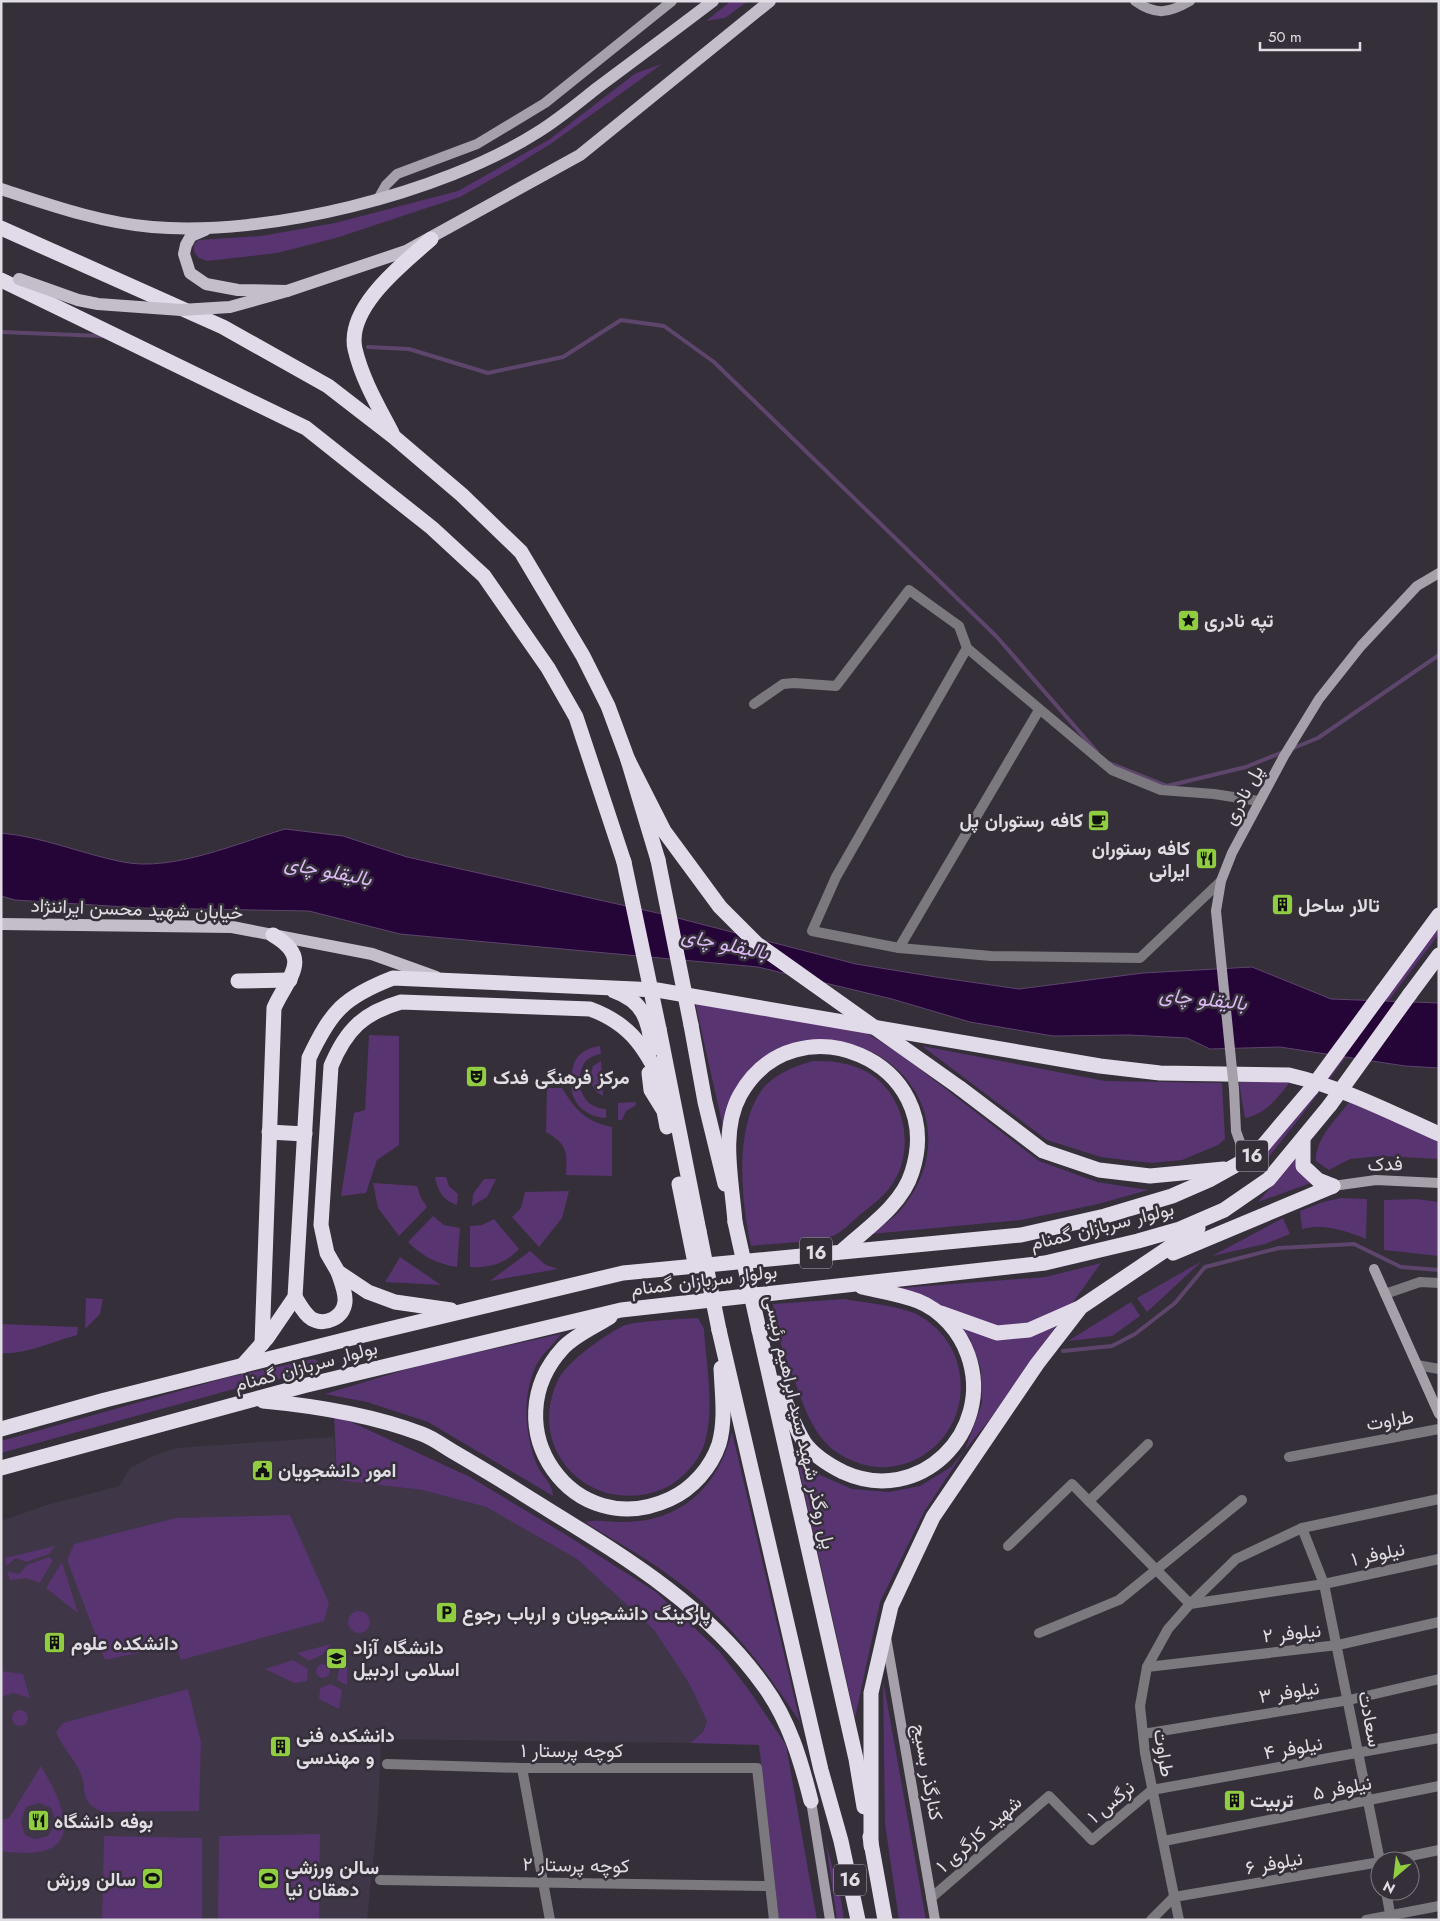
<svg xmlns="http://www.w3.org/2000/svg" width="1440" height="1921" font-family="Jost,Vazirmatn,sans-serif">
	<rect width="100%" height="100%" fill="#352f3a"/>
	<polygon fill="#3f3647" points="334,1437 337,1480 422,1490 486,1507 577,1559 654,1630 690,1685 704,1712 707,1721 703,1732 690,1743 381,1739 378,1813 367,1920 1,1920 1,1521 47,1505 119,1486 130,1468 153,1456 176,1448"/>
	<g fill="#583470" fill-rule="evenodd">
		<polygon points="731,1 748,1 725,18 706,21"/>
		<polygon points="662,64 552,143 513,167 460,197 336,238 277,253 207,261 199,258 194,252 194,245 198,240 261,236 335,223 458,191 550,139 636,73"/>
		<polygon points="1439,927 1439,934 1295,1124 1267,1159 1250,1174"/>
		<path d="M695 1002 860 1029 899 1053 1039 1161 1097 1182 1148 1190 1098 1204 1021 1220 871 1234C881 1226 895 1218 903 1207 959 1138 917 1049 831 1041 818 1040 798 1039 786 1046 781 1050 776 1059 772 1064 756 1085 739 1106 723 1127Z"/>
		<polygon points="369,1035 399,1036 399,1145 377,1160 366,1193 341,1196 354,1113 365,1110"/>
		<path d="M600 1046 601 1054C586 1057 581 1064 580 1079L572 1078C571 1059 582 1048 600 1046Z"/>
		<polygon points="922,1046 1105,1081 1222,1083 1225,1139 1218,1145 1182,1160 1151,1163 1101,1157 1047,1140"/>
		<polygon points="601,1061 603,1096 596,1092 589,1080 593,1066"/>
		<path d="M813 1061C832 1061 848 1062 865 1071 905 1091 917 1150 891 1186 883 1197 871 1206 861 1214 852 1221 841 1234 830 1237 809 1243 775 1243 751 1246 741 1202 733 1121 766 1085 779 1072 796 1066 813 1061Z"/>
		<path d="M1267 1081 1289 1083C1277 1099 1265 1114 1245 1118L1239 1082Z"/>
		<path d="M571 1087 580 1088C585 1102 592 1108 606 1109V1118C588 1117 573 1106 571 1087Z"/>
		<path d="M547 1088H562C575 1110 587 1122 612 1127V1176L566 1175C567 1151 568 1145 546 1132Z"/>
		<path d="M1350 1101 1439 1141V1159L1382 1156 1350 1159 1329 1170 1316 1161C1315 1138 1337 1119 1350 1101Z"/>
		<polygon points="636,1102 635,1106 626,1111 622,1120 618,1120 618,1103"/>
		<polygon points="1295,1159 1311,1183 1258,1202"/>
		<path d="M435 1177H446L449 1186 458 1194 457 1205C443 1200 438 1192 435 1177Z"/>
		<polygon points="484,1179 496,1179 487,1197 472,1206 473,1194"/>
		<polygon points="373,1183 417,1186 421,1198 427,1207 399,1236 378,1208"/>
		<polygon points="569,1191 562,1218 539,1247 512,1217 521,1208 525,1192"/>
		<path d="M1341 1198 1367 1199 1366 1239C1347 1231 1322 1223 1302 1229L1300 1211 1323 1202Z"/>
		<polygon points="1416,1199 1439,1202 1439,1256 1384,1250 1384,1200"/>
		<path d="M433 1216 444 1225 460 1228 457 1267C437 1264 422 1256 408 1242Z"/>
		<polygon points="1283,1218 1290,1234 1265,1244 1212,1256"/>
		<path d="M494 1219 519 1249C505 1264 490 1268 470 1267V1226L482 1225Z"/>
		<polygon points="530,1251 546,1265 558,1269 490,1281"/>
		<polygon points="400,1257 441,1285 385,1282"/>
		<polygon points="1202,1261 1147,1312 1137,1298"/>
		<polygon points="1101,1263 987,1423 965,1450 924,1512 880,1602 855,1718 795,1451 820,1475 852,1489 889,1492 920,1486 951,1467 965,1450 982,1403 981,1369 970,1339 948,1311 900,1288 1046,1277"/>
		<polygon points="86,1298 103,1299 100,1314 85,1329"/>
		<path d="M844 1299C866 1303 893 1305 914 1313 932 1321 948 1338 955 1356 983 1431 904 1497 838 1453 816 1439 805 1411 797 1387 786 1359 775 1334 773 1304Z"/>
		<polygon points="1131,1302 1140,1316 1112,1336 1068,1341"/>
		<path d="M698 1318 704 1329C706 1365 715 1407 705 1442 699 1462 681 1481 663 1489 591 1518 523 1449 559 1378 568 1361 605 1335 623 1326 633 1321 683 1319 698 1318Z"/>
		<path d="M1 1324 78 1327 77 1335C54 1341 25 1355 1 1353Z"/>
		<path d="M561 1334C553 1345 540 1356 535 1368 522 1399 525 1432 536 1463 541 1476 552 1481 553 1496L428 1422 367 1402 325 1394 424 1364Z"/>
		<polygon points="314,1359 318,1361 317,1365 290,1377 256,1383 1,1453 1,1441 229,1377"/>
		<polygon points="334,1414 470,1477 568,1536 656,1592 719,1651 749,1690 786,1745 817,1920 779,1920 759,1745 690,1743 703,1732 707,1721 690,1685 654,1630 577,1559 486,1507 422,1490 337,1480"/>
		<path d="M732 1432 800 1722C763 1665 722 1612 666 1573 640 1554 611 1539 585 1522 600 1519 608 1522 623 1522 681 1522 718 1487 732 1432Z"/>
		<polygon points="290,1515 329,1603 324,1621 181,1660 175,1645 105,1660 67,1560 74,1544 176,1518"/>
		<polygon points="55,1546 49,1554 26,1562 16,1558 6,1566 5,1558"/>
		<polygon points="49,1557 53,1560 40,1583 26,1578 10,1580 7,1571 19,1574 27,1565"/>
		<polygon points="62,1562 78,1613 46,1588"/>
		<circle cx="359" cy="1622" r="11"/>
		<polygon points="331,1644 322,1655 309,1661 297,1653"/>
		<polygon points="347,1659 347,1685 337,1680 340,1664"/>
		<polygon points="293,1660 308,1669 307,1681 294,1683 265,1669"/>
		<circle cx="323" cy="1671" r="7"/>
		<polygon points="1,1671 23,1674 30,1698 13,1693 1,1697"/>
		<polygon points="883,1680 926,1920 899,1920 885,1824"/>
		<polygon points="331,1684 342,1690 339,1709 319,1699 320,1688"/>
		<path d="M188 1689 201 1742 199 1811 103 1812C97 1809 91 1807 87 1800 83 1794 85 1784 82 1777 76 1760 63 1749 56 1732L63 1723Z"/>
		<circle cx="20" cy="1718" r="8"/>
		<path d="M41 1766C73 1819 82 1863 1 1851V1820L9 1818ZM39 1803 51 1808 56 1822 48 1836 35 1839 25 1835 21 1821 26 1807Z"/>
		<polygon points="320,1834 319,1920 218,1920 219,1836"/>
		<polygon points="104,1836 202,1838 202,1920 102,1920"/>
		<polygon points="826,1843 841,1899 844,1920 837,1920"/>
	</g>
	<path fill="#250438" stroke="#5d456c" d="M285 829 343 836 407 857 662 914 856 964 936 977 1019 989 1143 973 1252 967 1331 999 1439 1003V1068L1405 1066 1280 1047 1210 1049 1187 1038 1129 1035 1053 1036 970 1022 892 999 758 967 400 934 309 911 141 908 15 900 1 896V833C44 837 82 854 123 862 172 872 238 843 285 829Z"/>
	<g fill="none" stroke-linecap="round" stroke-linejoin="round">
		<g stroke="#5d456c" stroke-width="4">
			<polyline points="1,332 103,336"/>
			<polyline points="368,347 409,349 488,373 563,357 621,320 664,326 714,362 997,637 1097,752"/>
			<polyline points="1291,749 1318,738 1439,655"/>
			<polyline points="1109,763 1167,786 1246,767 1283,752"/>
			<polyline points="1063,1351 1112,1346 1135,1334 1175,1303 1205,1267 1279,1248 1354,1244 1401,1267 1439,1270"/>
		</g>
		<g stroke="#7b787e" stroke-width="10">
			<polyline points="754,704 783,684 794,683 836,686 909,590 959,626 967,648"/>
			<polyline points="1221,881 1140,958 991,956 899,948 812,931 836,877 967,648 1112,770 1161,790 1214,794 1259,801"/>
			<polyline points="899,948 1039,710"/>
			<polyline points="1385,1294 1420,1282 1439,1283"/>
			<polyline points="1417,1365 1439,1369"/>
			<polyline points="1289,1457 1439,1429"/>
			<polyline points="1089,1501 1148,1444"/>
			<polyline points="1302,1528 1324,1584 1380,1861"/>
			<polyline points="1008,1546 1072,1484 1190,1604 1236,1559 1302,1528 1439,1499"/>
			<polyline points="1039,1633 1119,1600 1242,1500"/>
			<polyline points="1147,1667 1338,1645 1439,1622"/>
			<polyline points="1143,1734 1349,1700 1439,1679"/>
			<polyline points="387,1764 522,1768 757,1768 774,1920"/>
			<polyline points="522,1768 550,1920"/>
			<polyline points="1164,1841 1439,1786"/>
			<polyline points="1386,1861 1439,1850"/>
			<polyline points="380,1880 770,1886"/>
			<polyline points="1386,1891 1391,1919"/>
			<polyline points="931,1898 1049,1796 1092,1840 1152,1790 1439,1738"/>
			<polyline points="1151,1920 1174,1897 1380,1862"/>
			<polyline points="1179,1920 1145,1753 1140,1706 1147,1667 1168,1629 1190,1604 1324,1584 1439,1559"/>
			<polyline points="1366,1920 1439,1906"/>
		</g>
		<g stroke="#a5a0a9" stroke-width="10">
			<path d="M1135 1C1156 16 1169 13 1190 1"/>
			<polyline points="378,199 386,185 397,174 477,144 545,103 672,1"/>
			<polyline points="1216,911 1221,881 1232,853 1284,756 1319,699 1361,646 1417,586 1439,573"/>
			<polyline points="1234,1089 1236,1131 1246,1159"/>
			<polyline points="1333,1186 1376,1180 1439,1183"/>
			<polyline points="1374,1269 1439,1414"/>
			<polyline points="886,1637 935,1920"/>
			<polyline points="811,1801 830,1920"/>
		</g>
		<g stroke="#c4beca" stroke-width="12">
			<path d="M1 189C50 205 101 223 152 227 266 237 441 194 538 132 559 119 578 103 597 88 636 59 675 30 713 1"/>
			<polyline points="205,230 191,236 186,245 184,254 190,273 206,284 238,290 287,291 406,251 580,155 770,1"/>
			<polyline points="1,924 232,927 372,954 436,977"/>
		</g>
		<g stroke="#e1dae8" stroke-width="15">
			<polyline points="1,228 223,327 328,386 394,437 462,495 521,552 583,656 608,706 628,760 658,860"/>
			<polyline points="1,280 306,428 432,528 484,576 548,668 576,717 624,862"/>
			<path d="M392 433C378 406 362 379 355 349 346 307 404 263 431 239"/>
			<polyline points="238,981 290,980"/>
			<path d="M614 991C643 1001 649 1020 652 1049"/>
			<polyline points="1383,991 1439,915"/>
			<polyline points="1410,994 1439,955"/>
			<polyline points="691,1025 705,1102 725,1184"/>
			<polyline points="659,1029 699,1231"/>
			<polyline points="649,1073 651,1090 664,1111 667,1127"/>
			<polyline points="960,1088 1043,1151 1099,1170 1150,1176 1224,1169"/>
			<polyline points="269,1132 305,1134"/>
			<polyline points="1303,1141 1303,1166 1318,1180 1333,1186"/>
			<polyline points="679,1184 694,1258 705,1265"/>
			<path d="M735 1222C732 1182 720 1131 740 1095 795 997 948 1061 912 1172 902 1205 867 1228 843 1250"/>
			<polyline points="1173,1253 1333,1186"/>
			<path d="M295 1297C300 1305 304 1314 312 1319 325 1326 343 1318 345 1302 346 1293 341 1281 338 1272"/>
			<path d="M451 1310 395 1302 368 1292 338 1272 327 1253 321 1225 331 1066C346 1030 363 1013 401 1002L590 1009C640 1027 650 1060 672 1104"/>
			<polyline points="941,1313 997,1333 1029,1330 1079,1308"/>
			<path d="M610 1317C596 1326 575 1335 563 1348 491 1426 573 1544 670 1499 692 1489 711 1468 719 1444 726 1420 722 1393 721 1368"/>
			<polyline points="719,1330 821,1770 841,1841 858,1920"/>
			<polyline points="759,1330 856,1759 864,1807"/>
			<path d="M262 1344 274 1008C287 978 314 959 273 935"/>
			<path d="M242 1366 267 1338 295 1297 309 1058C331 1011 344 997 393 978L657 990 1100 1066 1160 1073 1289 1075C1341 1087 1390 1112 1439 1134"/>
			<path d="M778 1383C786 1403 793 1424 804 1442 813 1455 829 1465 843 1472 919 1507 995 1432 968 1355 960 1332 941 1310 918 1301 900 1294 880 1291 862 1287"/>
			<path d="M263 1401C317 1406 372 1415 422 1434 433 1438 442 1445 452 1451 476 1465 500 1479 523 1494 611 1549 703 1600 764 1686 789 1720 801 1761 811 1801"/>
			<polyline points="1,1429 105,1400 364,1335 623,1273 1021,1235 1105,1216 1172,1196 1211,1179 1256,1154 1311,1089"/>
			<polyline points="1,1468 303,1386 621,1310 1045,1263 1138,1241 1180,1229 1224,1210 1269,1179 1330,1105"/>
			<polyline points="870,1837 885,1920"/>
			<polyline points="871,1846 871,1693 891,1606 933,1517 1037,1364 1081,1307 1198,1228"/>
		</g>
		<polyline stroke="#a5a0a9" stroke-width="10" points="1216,911 1234,1089"/>
		<polyline stroke="#c4beca" stroke-width="12" points="19,279 78,300 98,304 181,310 230,307 287,291"/>
		<g stroke="#e1dae8" stroke-width="15">
			<polyline points="628,760 664,831 720,907 757,944 960,1088"/>
			<polyline points="658,860 691,1025"/>
			<polyline points="624,862 659,1029"/>
			<polyline points="1311,1089 1383,991"/>
			<polyline points="1330,1105 1410,994"/>
			<polyline points="735,1222 759,1330"/>
			<polyline points="699,1231 719,1330"/>
		</g>
	</g>
	<defs>
		<symbol id="sight-square" viewBox="-11 -11 22 22"><rect x="-9" y="-9" width="18" height="18" rx="4" fill="#90cd40" stroke="#352f3a"/><path d="M0-6L1.8-2.2L6-1.7L2.9 1.2L3.7 5.4L0 3.3L-3.7 5.4L-2.9 1.2L-6-1.7L-1.8-2.2Z" fill="#111"/></symbol>
		<symbol id="cafe-square" viewBox="-11 -11 22 22"><rect x="-9" y="-9" width="18" height="18" rx="4" fill="#90cd40" stroke="#352f3a"/><path d="M-5.5-4.5H6V0H3Q3 3.5 0 3.5H-2.5Q-5.5 3.5-5.5 0ZM3-3.2v2h1.7v-2ZM-6 4.5H4V6H-6Z" fill="#111"/></symbol>
		<symbol id="restaurant-square" viewBox="-11 -11 22 22"><rect x="-9" y="-9" width="18" height="18" rx="4" fill="#90cd40" stroke="#352f3a"/><path d="M-5-6h1v4h1v-4h1v4h1v-4h1v5L-1.5 .5V6h-2V.5L-5-1ZM5-6V6H3V1.5H1.5Q1.5-4 5-6Z" fill="#111"/></symbol>
		<symbol id="building-square" viewBox="-11 -11 22 22"><rect x="-9" y="-9" width="18" height="18" rx="4" fill="#90cd40" stroke="#352f3a"/><path d="M-4-6H4V6H1V3H-1V6H-4ZM-2.5-4.3h1.7v1.8h-1.7ZM.8-4.3h1.7v1.8H.8ZM-2.5-1h1.7V.8h-1.7ZM.8-1h1.7V.8H.8Z" fill="#111"/></symbol>
		<symbol id="theatre-square" viewBox="-11 -11 22 22"><rect x="-9" y="-9" width="18" height="18" rx="4" fill="#90cd40" stroke="#352f3a"/><path d="M-5-5.5Q0-4 5-5.5V0Q5 5 0 6Q-5 5-5 0ZM-3.3-2.5H-1v1.5H-3.3ZM1-2.5H3.3v1.5H1ZM-2.8 1Q0 5.5 2.8 1Z" fill="#111"/></symbol>
		<symbol id="civic-square" viewBox="-11 -11 22 22"><rect x="-9" y="-9" width="18" height="18" rx="4" fill="#90cd40" stroke="#352f3a"/><path d="M-.6-6.5H3V-4.5H.6V-3L4-1V1h2V6H-6V1h2V-1L-.6-3ZM-1.2 2.5V6h2.4V2.5Z" fill="#111"/></symbol>
		<symbol id="parking-square" viewBox="-11 -11 22 22"><rect x="-9" y="-9" width="18" height="18" rx="4" fill="#90cd40" stroke="#352f3a"/><path d="M-3.5-5.5H1a3.5 3.5 0 0 1 0 7H-1V5.5H-3.5ZM-1-3.4V-.6H.8a1.4 1.4 0 0 0 0-2.8Z" fill="#111"/></symbol>
		<symbol id="university-square" viewBox="-11 -11 22 22"><rect x="-9" y="-9" width="18" height="18" rx="4" fill="#90cd40" stroke="#352f3a"/><path d="M0-5L7-2L0 1L-7-2ZM-4 1L0 2.5L4 1V4Q0 6-4 4Z" fill="#111"/></symbol>
		<symbol id="stadium-square" viewBox="-11 -11 22 22"><rect x="-9" y="-9" width="18" height="18" rx="4" fill="#90cd40" stroke="#352f3a"/><path d="M0-5a6.5 5 0 1 0 0 10a6.5 5 0 1 0 0-10ZM-3.5-1.8h7v3.6h-7Z" fill="#111"/></symbol>
	</defs>
	<g fill-rule="evenodd">
		<use href="#sight-square" x="1176" y="608" width="25" height="25"/>
		<use href="#cafe-square" x="1086" y="808" width="25" height="25"/>
		<use href="#restaurant-square" x="1194" y="846" width="25" height="25"/>
		<use href="#building-square" x="1270" y="892" width="25" height="25"/>
		<use href="#theatre-square" x="464" y="1064" width="25" height="25"/>
		<use href="#civic-square" x="250" y="1458" width="25" height="25"/>
		<use href="#parking-square" x="434" y="1600" width="25" height="25"/>
		<use href="#building-square" x="42" y="1630" width="25" height="25"/>
		<use href="#university-square" x="324" y="1646" width="25" height="25"/>
		<use href="#building-square" x="268" y="1734" width="25" height="25"/>
		<use href="#building-square" x="1222" y="1788" width="25" height="25"/>
		<use href="#restaurant-square" x="26" y="1808" width="25" height="25"/>
		<use href="#stadium-square" x="256" y="1866" width="25" height="25"/>
		<use href="#stadium-square" x="140" y="1866" width="25" height="25"/>
	</g>
	<g text-anchor="middle" dominant-baseline="central" stroke-width="5" stroke-linejoin="round" paint-order="stroke">
		<g fill="#352f3a" stroke="#ada9b1" stroke-width="1">
			<rect x="1236" y="1140.5" width="32" height="31" rx="4"/>
			<rect x="800" y="1237.5" width="32" height="31" rx="4"/>
			<rect x="834" y="1864.5" width="32" height="31" rx="4"/>
		</g>
		<g font-size="18" font-weight="bold" fill="#e1dde4">
			<text x="1252" y="1156">16</text>
			<text x="816" y="1253">16</text>
			<text x="850" y="1880">16</text>
		</g>
		<g font-size="19" font-weight="bold" fill="#e1dde4" stroke="#352f3a" text-anchor="start">
			<text x="1204" y="620">تپه نادری</text>
			<text x="1083" y="820" text-anchor="end">کافه رستوران پل</text>
			<text x="1190" y="848" text-anchor="end">کافه رستوران<tspan x="1190" dy="22">ایرانی</tspan></text>
			<text x="1298" y="905">تالار ساحل</text>
			<text x="493" y="1077">مرکز فرهنگی فدک</text>
			<text x="278" y="1470">امور دانشجویان</text>
			<text x="462" y="1613">پارکینگ دانشجویان و ارباب رجوع</text>
			<text x="71" y="1643">دانشکده علوم</text>
			<text x="353" y="1647">دانشگاه آزاد<tspan x="353" dy="22">اسلامی اردبیل</tspan></text>
			<text x="296" y="1735">دانشکده فنی<tspan x="296" dy="22">و مهندسی</tspan></text>
			<text x="1250" y="1800">تربیت</text>
			<text x="54" y="1821">بوفه دانشگاه</text>
			<text x="285" y="1867">سالن ورزشی<tspan x="285" dy="22">دهقان نیا</tspan></text>
			<text x="136" y="1879" text-anchor="end">سالن ورزش</text>
		</g>
		<g font-size="19" fill="#e1dde4" stroke="#352f3a">
			<text transform="translate(1243 795) rotate(-62)">پل نادری</text>
			<text transform="translate(137 909) rotate(2)">خیابان شهید محسن ایراننژاد</text>
			<text transform="translate(1385 1164) rotate(-2)">فدک</text>
			<text transform="translate(1102 1226) rotate(-14)">بولوار سربازان گمنام</text>
			<text transform="translate(704 1280) rotate(-7)">بولوار سربازان گمنام</text>
			<text transform="translate(306 1366) rotate(-15)">بولوار سربازان گمنام</text>
			<text transform="translate(1390 1420) rotate(-10)">طراوت</text>
			<text transform="translate(800 1422) rotate(77)">پل روگذر شهید سید ابراهیم رئیسی</text>
			<text transform="translate(1378 1554) rotate(-12)">نیلوفر ۱</text>
			<text transform="translate(1292 1633) rotate(-6)">نیلوفر ۲</text>
			<text transform="translate(1289 1692) rotate(-9)">نیلوفر ۳</text>
			<text transform="translate(1370 1719) rotate(79)">سعادت</text>
			<text transform="translate(1293 1748) rotate(-10)">نیلوفر ۴</text>
			<text x="572" y="1750">کوچه پرستار ۱</text>
			<text transform="translate(1164 1753) rotate(81)">طراوت</text>
			<text transform="translate(928 1772) rotate(80)">کنارگذر بسیج</text>
			<text transform="translate(1342 1788) rotate(-11)">نیلوفر ۵</text>
			<text transform="translate(1111 1802) rotate(-40)">نرگس ۱</text>
			<text transform="translate(979 1834) rotate(-41)">شهید کارگری ۱</text>
			<text transform="translate(1274 1863) rotate(-10)">نیلوفر ۶</text>
			<text transform="translate(576 1865) rotate(1)">کوچه پرستار ۲</text>
		</g>
		<g font-size="20" font-style="italic" fill="#dbb9f5" stroke="#352f3a">
			<text transform="translate(328 871) rotate(11)">بالیقلو چای</text>
			<text transform="translate(725 944) rotate(12)">بالیقلو چای</text>
			<text transform="translate(1203 999) rotate(6)">بالیقلو چای</text>
		</g>
	</g>
	<rect width="1440" height="1921" fill="none" stroke="#e1dde4" stroke-width="5"/>
	<g transform="translate(1395 1876) rotate(208)"><circle r="24" fill="#352f3a" stroke="#7a757e"/>
	<path d="M0-4L9 19L0 12L-9 19Z" fill="#90cd40"/>
	<text y="-8" font-size="14" font-weight="bold" text-anchor="middle" fill="#e1dde4">N</text>
	</g>
	<path d="M1260 42v8h100v-8" fill="none" stroke="#e1dde4" stroke-width="2.5"/>
	<text x="1268" y="42" font-size="15" fill="#e1dde4" stroke="#352f3a" stroke-width="4" paint-order="stroke">50 m</text>
</svg>
